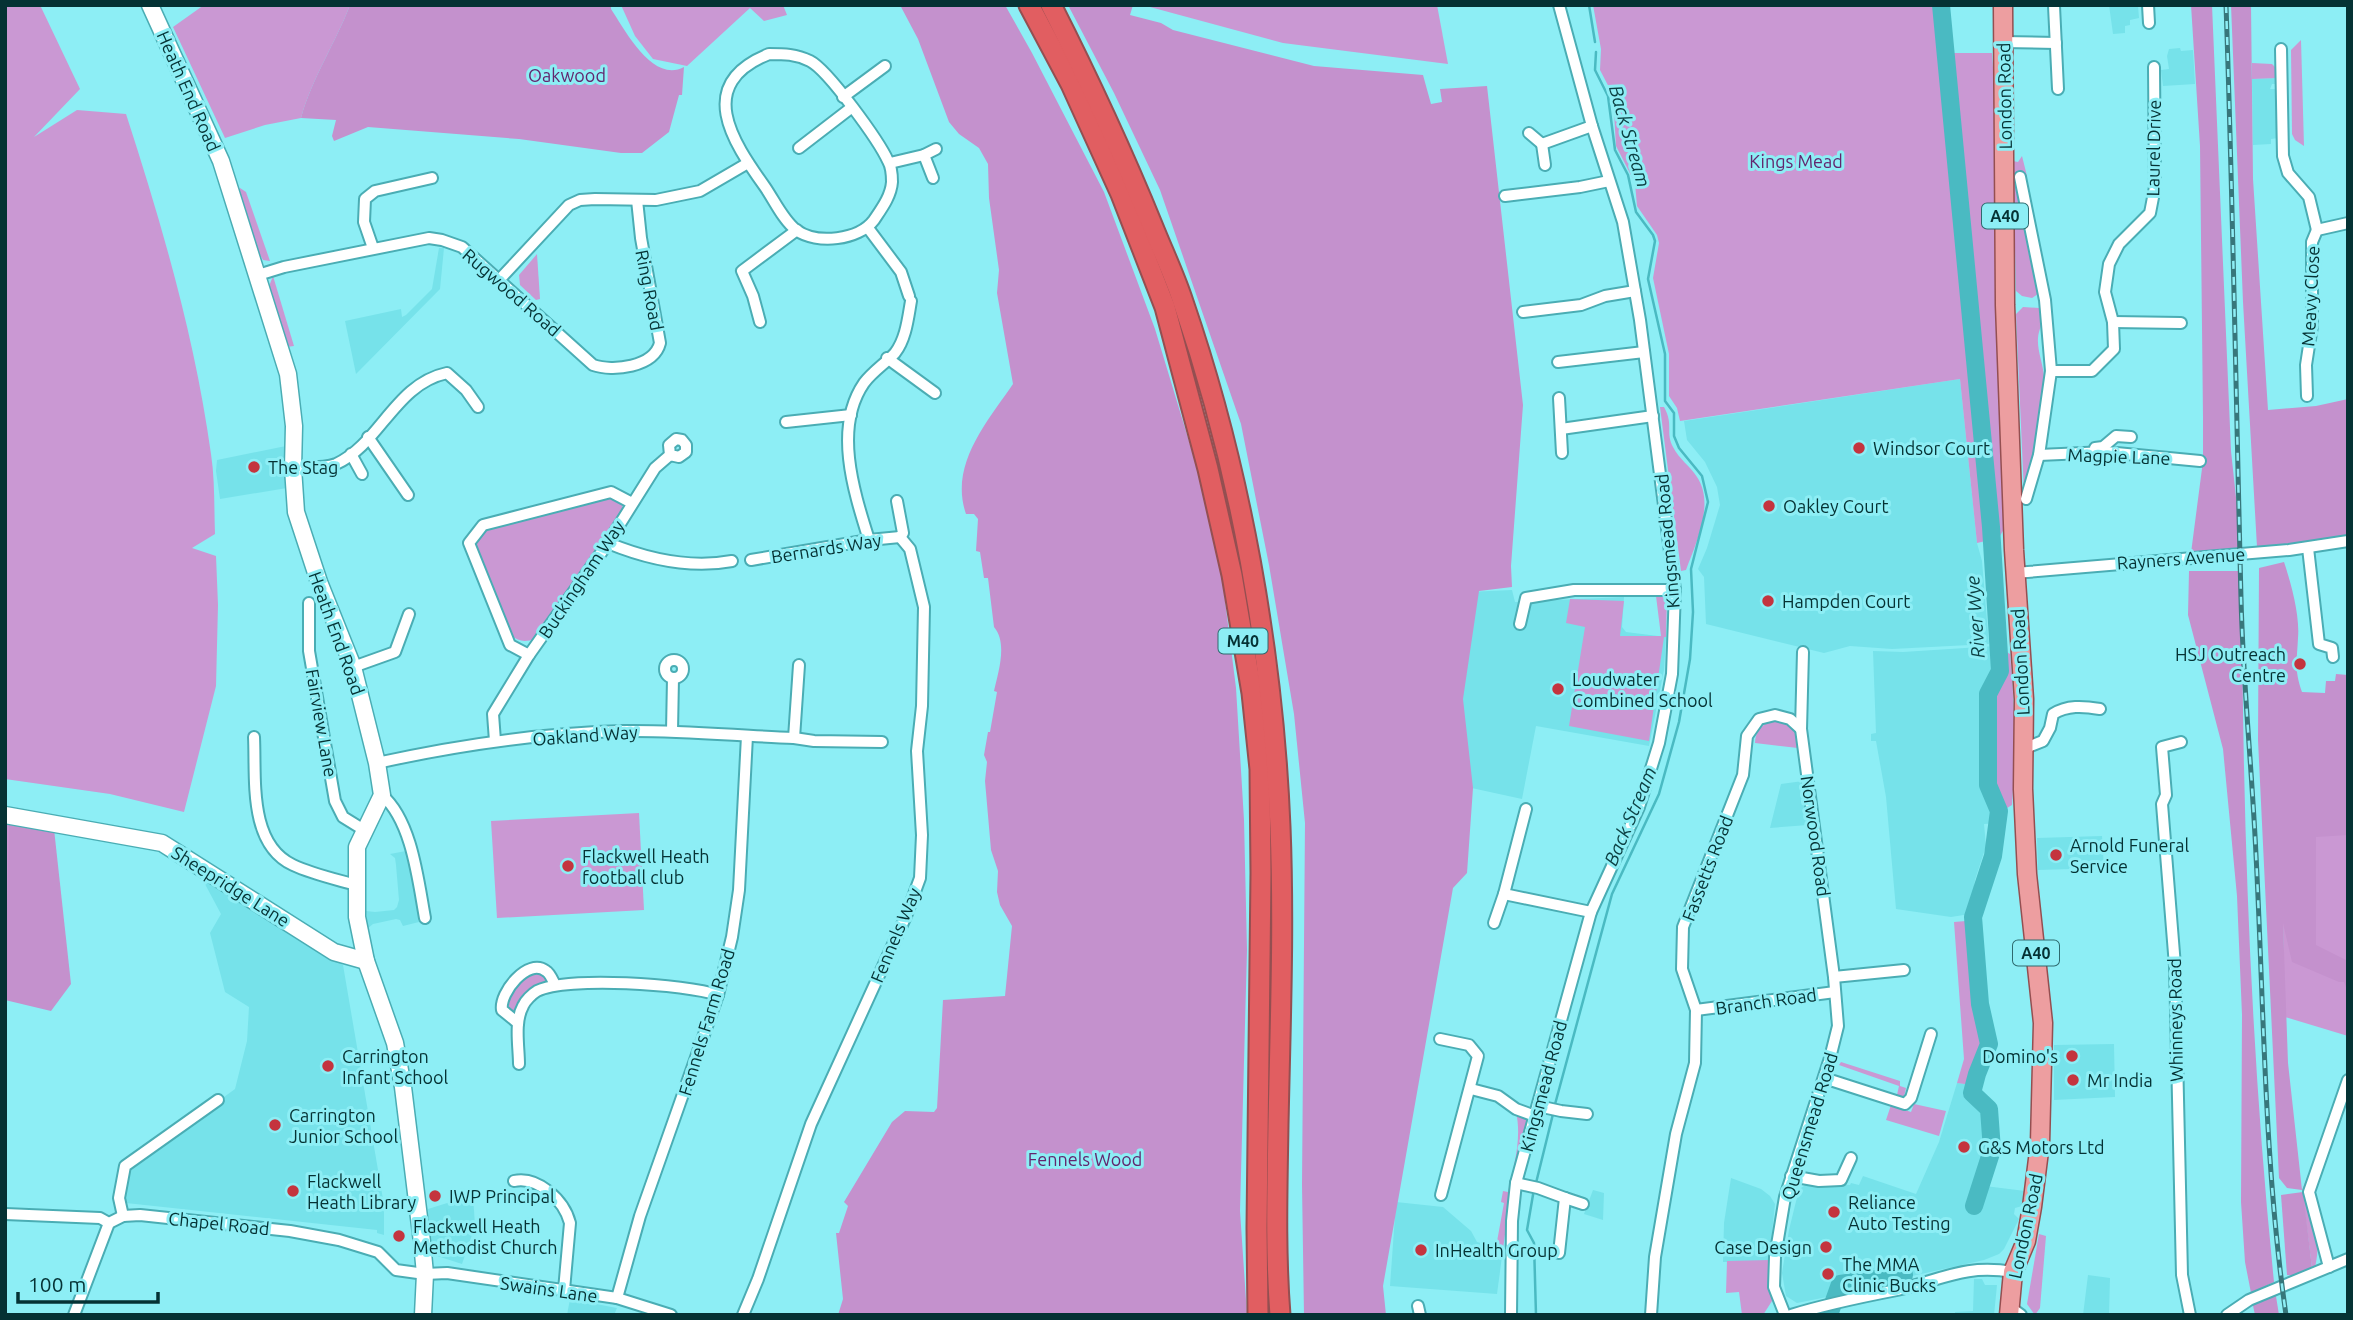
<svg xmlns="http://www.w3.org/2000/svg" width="2353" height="1320" font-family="Ubuntu,sans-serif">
	<rect width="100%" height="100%" fill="#8deef5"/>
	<g fill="#76e2ea">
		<polygon points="2109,5 2138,5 2139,18 2130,20 2130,25 2125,26 2125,33 2113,34"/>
		<polygon points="2180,48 2181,51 2193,50 2195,84 2163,86 2161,70 2169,69 2167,56 2169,49"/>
		<polygon points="2278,78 2278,84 2272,84 2270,89 2278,89 2279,138 2271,139 2271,144 2253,145 2252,79"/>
		<polygon points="439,248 444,248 440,289 356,374 345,321 401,309 402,317 406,315 432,289"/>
		<polygon points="1960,379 1977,543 1982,561 1989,644 1892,649 1850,646 1824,653 1706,624 1704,577 1698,569 1707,548 1720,505 1717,487 1705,462 1687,440 1684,421"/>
		<polygon points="286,446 287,488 220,499 216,471 217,460"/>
		<polygon points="1512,590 1515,602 1624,597 1622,627 1626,632 1666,637 1664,670 1649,746 1536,726 1522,799 1435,780 1468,592"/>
		<polygon points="1996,646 1997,670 1988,684 1986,708 1988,779 1995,799 2002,811 2002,823 1984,824 1986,846 1975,880 1970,914 1951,917 1896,909 1886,797 1876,741 1871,741 1871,734 1876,733 1873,651 1903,652"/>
		<polygon points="1803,781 1808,825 1770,828 1781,784"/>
		<polygon points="2102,836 2104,868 2038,870 2037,838"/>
		<polygon points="406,851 415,885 419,922 403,926 400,920 396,919 373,924 368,928 366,911 375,912 394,910 397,907 399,900 396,865 395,858 390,854"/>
		<polygon points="198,871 343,965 384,1205 384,1235 377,1233 377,1230 126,1203 125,1172 154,1148 235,1089 247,1041 249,1007 225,992 210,933 221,914"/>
		<polygon points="2114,1044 2115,1097 2054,1100 2054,1045"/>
		<polygon points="1957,1083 1972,1085 1975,1094 1990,1113 1986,1130 1992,1144 1980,1161 1979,1190 1985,1186 2025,1191 2022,1206 2015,1208 2014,1214 2019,1219 2004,1249 1999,1254 1984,1260 1912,1276 1910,1275 1899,1281 1855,1284 1854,1281 1845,1280 1838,1283 1833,1290 1837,1295 1797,1303 1786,1296 1782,1273 1789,1230 1799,1189 1809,1183 1850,1185 1851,1183 1859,1185 1863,1176 1916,1194 1939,1142"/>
		<polygon points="1731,1178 1761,1189 1770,1196 1775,1204 1769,1261 1723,1262 1724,1223"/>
		<polygon points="1593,1190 1604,1193 1603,1220 1584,1214"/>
		<polygon points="473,1195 475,1226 462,1264 431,1254 428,1209"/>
		<polygon points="1396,1202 1443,1207 1471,1231 1477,1242 1503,1249 1497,1294 1390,1286"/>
		<polygon points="2088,1275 2110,1278 2109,1315 2083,1315"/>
		<polygon points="1974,1279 1982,1279 1985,1285 1997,1285 1994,1315 1955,1315 1955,1312 1973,1311"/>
		<polygon points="570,1299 617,1308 614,1315 567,1315"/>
	</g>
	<g fill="#ca98d3">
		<path d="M5 5H40L80 89 34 137 77 110 126 114C162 225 195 338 211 454 215 480 214 508 215 534L192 548 216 556 218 605 216 686 184 812 110 794 5 779Z"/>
		<path d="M204 5H350C335 44 312 78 301 118L265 125 225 138 173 27Z"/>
		<polygon points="621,5 783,5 787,15 764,21 750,8 687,66 653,59 635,36"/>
		<polygon points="1150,5 1437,5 1448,64 1283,43 1150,7"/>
		<polygon points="1593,5 1937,5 1990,540 1977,543 1960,379 1680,421 1677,408 1669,396 1669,354 1653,278 1659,243 1657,235 1637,206 1635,183 1616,146 1613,95 1600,70 1601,49"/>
		<polygon points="2301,40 2304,146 2295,140 2292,134 2291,50"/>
		<polygon points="1952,53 1992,53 1998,143 2006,487 2004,529 2000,536"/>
		<polygon points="2252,63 2272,64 2277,69 2278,78 2252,79"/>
		<polygon points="2022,156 2027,176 2019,176 2041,292 2032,298 2022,296 2016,291 2013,161 2018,162"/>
		<polygon points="240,188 246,192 270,261 263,260 259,253 238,190"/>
		<polygon points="537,254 540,299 536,300 520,285 519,275"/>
		<polygon points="273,276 294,346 286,347 268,289"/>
		<path d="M2023 307 2039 308C2047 319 2039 326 2038 338 2037 350 2043 364 2044 376 2046 417 2034 455 2024 493L2016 314Z"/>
		<path d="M1660 407H1664C1674 425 1665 432 1673 447 1679 459 1690 466 1697 477 1715 504 1696 543 1686 570L1681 571Z"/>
		<path d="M615 493 623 500 622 510 535 639C525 642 519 642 511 635L475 547 473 539 479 530Z"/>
		<polygon points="1656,596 1667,596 1666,637 1664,637 1649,741 1569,726 1585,627 1566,623 1570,599 1624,601 1620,636 1661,636"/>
		<path d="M2005 651 2010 654C2015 704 2016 755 2012 805L2007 808 1994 780V689L1995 682 2005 672Z"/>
		<path d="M1774 720C1791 725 1797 730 1798 748L1755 743C1755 731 1763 723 1774 720Z"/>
		<polygon points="2280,790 2348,810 2348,1036 2285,1017"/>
		<polygon points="639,813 644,910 497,918 491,821"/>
		<polygon points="5,819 10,820 8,952 5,952"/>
		<path d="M1978 920C1977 941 1972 982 1978 1002 1983 1021 2002 1032 1987 1052L1988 1055 1972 1085 1957 1083 1964 1059 1954 922Z"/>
		<path d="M535 973 545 976 546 981C530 985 519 995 514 1011L510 1010 506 998 520 981Z"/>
		<polygon points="1841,1062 1900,1081 1900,1086 1906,1088 1904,1097 1897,1095 1899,1086 1839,1065"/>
		<polygon points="1914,1104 1946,1111 1939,1136 1886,1120 1891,1105 1911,1112"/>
		<path d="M1516 1112 1526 1118 1529 1124 1512 1183 1503 1249 1496 1247 1504 1203 1501 1202 1503 1191 1508 1192C1514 1166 1522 1138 1516 1112Z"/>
		<path d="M2308 1175 2311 1176C2315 1207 2322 1238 2315 1268H2312L2302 1190Z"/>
		<polygon points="2039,1234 2046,1236 2040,1308 2035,1315 2027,1304"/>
		<polygon points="1770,1260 1772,1301 1763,1315 1742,1315 1739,1292 1726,1293 1727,1261"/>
	</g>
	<g fill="#c491cd">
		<path d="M350 5H611V9C625 30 653 84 684 67L682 95H679L669 132 642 153H621L519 139 368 127 334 141 332 136 336 120 301 118C312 78 335 44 350 5Z"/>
		<path d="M900 5H1005L1032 53 1104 192 1155 329 1198 471 1219 553 1236 688 1244 820 1247 950 1240 1211 1247 1315H838L843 1299 836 1233H839L848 1206 844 1202 892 1122 905 1111 934 1112 937 1108 943 1000 1005 996 1012 926 1000 905 997 892 998 871 991 850 985 781 987 762 984 755 988 732H990L997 692 994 691C998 673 1008 643 994 627L988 578H984L980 552 976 551 978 519 974 514H966C949 465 987 422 1013 384L997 293 999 270 989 198 988 164 979 148 959 134 949 122 918 39Z"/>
		<polygon points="1068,5 1133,5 1130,15 1161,23 1173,30 1314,66 1423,75 1431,104 1442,102 1440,89 1487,86 1523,405 1511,566 1512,587 1479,591 1463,699 1473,788 1467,873 1453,888 1383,1286 1386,1315 1304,1315 1302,1185 1305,823 1294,714 1269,565 1241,424 1160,190 1114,93"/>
		<polygon points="2191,5 2212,5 2231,451 2242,553 2191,553 2203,461 2203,417 2200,146"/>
		<polygon points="2231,5 2251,5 2253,179 2268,410 2316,406 2348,399 2348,538 2297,545 2257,547 2243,302"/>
		<path d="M2284 562C2291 583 2300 615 2298 638 2297 660 2294 670 2302 692L2325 693 2326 681H2335L2336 674 2348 675V835L2316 837V945L2348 961V992L2344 982H2339L2292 962 2283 923 2288 1063 2302 1190 2287 1188 2279 1178 2258 740 2259 568Z"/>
		<path d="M2189 571H2242C2242 808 2250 1046 2274 1282L2251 1293 2245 1262 2241 1202 2242 1015 2237 896 2223 749 2188 615Z"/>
		<polygon points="9,824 54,829 71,984 51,1011 5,1000"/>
		<polygon points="2303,1192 2312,1268 2298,1276 2287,1275 2281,1195"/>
		<polygon points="2275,1290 2279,1315 2255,1315 2252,1301"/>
	</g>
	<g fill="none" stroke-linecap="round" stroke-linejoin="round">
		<g stroke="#4abac2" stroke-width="2.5">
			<polyline points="1589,5 1595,42"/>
			<polyline points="1554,1108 1612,894 1659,794 1679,722 1690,659 1693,612 1691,569 1708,502 1702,476 1679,448 1674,436 1674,413 1665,401 1665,354 1648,279 1655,241 1653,235 1636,212 1628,175 1615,150 1608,96 1595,70 1596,52"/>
			<polyline points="1536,1183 1553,1114"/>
			<polyline points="1534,1189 1527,1230 1534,1243 1536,1315"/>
		</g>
		<g stroke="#4abac2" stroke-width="18">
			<polyline points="1941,5 1991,527 2000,671 1988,694 1988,785 1999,811 1993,856 1973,917 1980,1004 1989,1044 1977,1074 1972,1093 1989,1109 1992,1150 1974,1206"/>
			<polyline points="1829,1315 1840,1284 1904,1275"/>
		</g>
		<defs>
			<g id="street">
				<polyline points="2148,5 2149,23"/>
				<polyline points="2054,6 2058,89"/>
				<polyline points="2003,42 2056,43"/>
				<polyline points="2281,49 2283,156 2288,173 2309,197 2317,230"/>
				<path d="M769 54C784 54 796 54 810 61 828 70 879 141 888 161 891 166 892 175 892 182 891 196 882 208 874 220 859 240 817 245 796 230 783 220 774 200 765 187 732 141 694 84 769 54Z"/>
				<polyline points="843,97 885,66"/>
				<polyline points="1529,133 1542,144 1592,126"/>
				<polyline points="1542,144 1545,165"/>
				<polyline points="799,148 851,108"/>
				<polyline points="924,155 933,178"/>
				<polyline points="890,163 924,155 936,149"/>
				<polyline points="2020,177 2045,300 2051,371 2039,455 2026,499"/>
				<polyline points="1505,196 1580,187 1609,181"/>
				<polyline points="868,228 901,272 909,296"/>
				<polyline points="373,248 364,222 365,199 375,191 432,178"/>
				<path d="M258 275 284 267 429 238 442 240 462 247 593 365C613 372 654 367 660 343L641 238 637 200"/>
				<polyline points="500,279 569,205 580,200 595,199 656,200 700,191 748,163"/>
				<polyline points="1523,312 1581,305 1605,296 1635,291"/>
				<polyline points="760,322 753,296 742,271 797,230"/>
				<polyline points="2113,322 2181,323"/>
				<polyline points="887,358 935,393"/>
				<polyline points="1558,362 1644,352"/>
				<polyline points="2051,371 2092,371 2114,349 2113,322 2105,292 2109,264 2119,244 2150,213 2155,187 2154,67"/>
				<polyline points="2307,396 2306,365 2312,326 2312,242 2317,230 2348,223"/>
				<polyline points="1559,398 1562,453"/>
				<polyline points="786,422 851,415"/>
				<polyline points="1561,429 1653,416"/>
				<polyline points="368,437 408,495"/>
				<polyline points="2095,448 2103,447 2116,436 2131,437"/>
				<polyline points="351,454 362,474"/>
				<polyline points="2039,455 2106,452 2200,461"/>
				<path d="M293 468C306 467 324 469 336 464 380 444 395 384 447 373L466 390 478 407"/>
				<polyline points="897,501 903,533 900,537"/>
				<path d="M869 540C854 492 833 428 864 383 873 371 886 363 895 353 906 339 908 318 911 301"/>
				<path d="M608 543C647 559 689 569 732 561"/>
				<polyline points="2308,548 2319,644 2332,648 2333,657"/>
				<polyline points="751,560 869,540 900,537"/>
				<polyline points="2015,573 2289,550 2348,541"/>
				<polyline points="309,603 309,651 335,801 343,817 364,830"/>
				<polyline points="1520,624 1526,598 1574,590 1675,590"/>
				<polyline points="529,655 510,645 469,543 483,525 611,492 632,503"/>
				<circle cx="674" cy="669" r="9"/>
				<polyline points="353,667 395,652 409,614"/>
				<polyline points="672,731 673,678"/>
				<path d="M254 737C256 778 248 844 293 865 312 874 335 879 356 885"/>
				<polyline points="794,738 799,665"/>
				<polyline points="495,741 493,714 529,655 608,543 655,468 670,455 669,445 676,439 682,440 686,445 686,452 679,457 670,455"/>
				<polyline points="2181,742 2162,747 2166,795 2162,804 2175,966 2182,1275 2190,1315"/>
				<path d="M2023 749 2043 741 2050 728 2053 714C2067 705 2083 706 2100 709"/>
				<path d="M377 763C458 745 541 733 624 731 681 730 738 736 794 738L814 741 882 742"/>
				<path d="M382 795C412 821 418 880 425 918"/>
				<polyline points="1526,809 1504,894 1591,912"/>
				<polyline points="1494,923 1504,894"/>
				<polyline points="1834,977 1904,970"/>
				<polyline points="1696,1010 1835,992"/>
				<path d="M518 1023 502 1010C499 993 528 957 546 971 550 973 553 981 555 985"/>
				<polyline points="1440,1039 1469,1045 1478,1056 1441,1195"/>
				<path d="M519 1064C519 1047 514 1022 523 1006 525 1001 532 994 537 991 567 976 685 984 718 995"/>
				<polyline points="1824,1078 1905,1104 1911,1098 1931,1034"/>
				<polyline points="1471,1089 1498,1096 1516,1109 1535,1116"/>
				<polyline points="1538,1106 1561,1111 1587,1114"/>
				<polyline points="1791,1176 1819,1181 1841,1180 1851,1158"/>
				<path d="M514 1181C538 1176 564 1200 570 1223L564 1290"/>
				<polyline points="1516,1183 1538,1188 1565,1198 1559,1253"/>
				<polyline points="1565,1198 1583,1204"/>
				<polyline points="5,1214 100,1218 109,1223 123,1216 140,1215 290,1231 339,1240 378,1252 396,1270 425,1274 447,1273 617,1298 671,1315"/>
				<polyline points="123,1216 119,1198 125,1166 218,1100"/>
				<polyline points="2329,1267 2309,1192 2348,1080"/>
				<polyline points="617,1298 640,1216 718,995 732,937 739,890 747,736"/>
				<polyline points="1418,1306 1420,1315"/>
				<polyline points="2010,1307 2021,1315"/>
				<polyline points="74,1315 109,1223"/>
				<polyline points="743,1315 758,1279 811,1124 906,916 920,878 922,835 917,751 922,706 924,607 910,549 900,537"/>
				<polyline points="1511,1315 1512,1221 1516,1183 1591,912 1639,807 1659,743 1672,674 1675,590 1640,320 1623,222 1592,126 1559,5"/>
				<polyline points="1651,1315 1655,1257 1676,1134 1695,1063 1696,1010 1682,969 1683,927 1743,775 1747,736 1759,719 1775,715 1790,719 1801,729"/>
				<polyline points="1785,1315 1774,1287 1775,1257 1785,1197 1830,1058 1838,1026 1834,977 1801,729 1803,652"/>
				<path d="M1791 1315C1826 1304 1861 1297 1897 1290 1942 1280 1963 1264 2013 1272"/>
				<polyline points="2227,1315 2249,1300 2348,1259"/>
			</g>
			<g id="secondary">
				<polyline points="150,5 221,161 288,374 294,426 293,468 296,512 319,582 353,667 377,763 382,795 357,847 357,917 366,961 395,1043 403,1087 422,1242 425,1274 423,1315"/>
				<polyline points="5,815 162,843 334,952 366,961"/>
			</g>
			<polyline id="primary" points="2003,5 2005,305 2014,550 2024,699 2023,789 2027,874 2043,1023 2040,1143 2032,1207 2026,1241 2013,1272 2009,1315"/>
			<g id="highway">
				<polyline points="1029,5 1071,84 1121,194 1165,307 1208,469 1232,575 1252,693 1260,769 1261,873 1257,1228 1258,1315"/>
				<path d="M1051 5C1088 78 1122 151 1153 227 1163 252 1175 277 1183 302 1240 468 1273 652 1280 827 1284 926 1280 1026 1278 1125 1277 1188 1275 1252 1280 1315"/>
			</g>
		</defs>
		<use href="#street" stroke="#4aadb4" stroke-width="14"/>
		<use href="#secondary" stroke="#4aadb4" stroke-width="19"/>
		<use href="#primary" stroke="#944f51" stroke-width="21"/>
		<use href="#highway" stroke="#944f51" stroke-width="23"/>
		<use href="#street" stroke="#fff" stroke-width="10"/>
		<use href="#secondary" stroke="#fff" stroke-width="16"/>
		<use href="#primary" stroke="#ed9ea0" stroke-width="18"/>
		<use href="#highway" stroke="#e15e61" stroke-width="19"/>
		<defs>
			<path id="rail" d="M2226 5C2233 203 2236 400 2241 598 2243 684 2252 769 2256 855 2264 1008 2264 1163 2286 1315"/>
		</defs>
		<use href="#rail" stroke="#37777b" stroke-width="5"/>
		<use href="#rail" stroke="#8deef5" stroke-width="2.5" stroke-dasharray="8" stroke-linecap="butt"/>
	</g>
	<g fill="#c4343e" stroke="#8deef5" stroke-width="2.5">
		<circle cx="1859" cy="448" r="7"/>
		<circle cx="254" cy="467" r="7"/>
		<circle cx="1769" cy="506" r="7"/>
		<circle cx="1768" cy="601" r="7"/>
		<circle cx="2300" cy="664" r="7"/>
		<circle cx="1558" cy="689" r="7"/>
		<circle cx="2056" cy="855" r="7"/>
		<circle cx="568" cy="866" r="7"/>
		<circle cx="2072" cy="1056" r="7"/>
		<circle cx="328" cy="1066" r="7"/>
		<circle cx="2073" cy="1080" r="7"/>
		<circle cx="275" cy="1125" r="7"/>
		<circle cx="1964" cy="1147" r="7"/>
		<circle cx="293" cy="1191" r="7"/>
		<circle cx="435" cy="1196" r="7"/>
		<circle cx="1834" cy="1212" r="7"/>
		<circle cx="399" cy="1236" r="7"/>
		<circle cx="1826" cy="1247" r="7"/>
		<circle cx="1421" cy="1250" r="7"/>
		<circle cx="1828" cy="1274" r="7"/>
	</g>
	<g text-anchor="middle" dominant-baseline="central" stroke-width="6" stroke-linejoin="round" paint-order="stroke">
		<g fill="#8deef5" stroke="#2e6a6e" stroke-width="2">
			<rect x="1982" y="203.5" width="46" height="25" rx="5"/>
			<rect x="1218.5" y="628.5" width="49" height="25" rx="5"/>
			<rect x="2013" y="940.5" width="46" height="25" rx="5"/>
		</g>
		<g font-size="16" font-weight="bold" fill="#053234">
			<text x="2005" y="216">A40</text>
			<text x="1243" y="641">M40</text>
			<text x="2036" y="953">A40</text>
		</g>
		<g font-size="18" fill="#63266e" stroke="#8deef5">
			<text x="567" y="75">Oakwood</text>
			<text x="1796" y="161">Kings Mead</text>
			<text x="1085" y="1159">Fennels Wood</text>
		</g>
		<g font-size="18" fill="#053234" stroke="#8deef5">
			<text transform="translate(189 91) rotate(66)">Heath End Road</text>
			<text transform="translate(2004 96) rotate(-91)">London Road</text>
			<text transform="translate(2153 148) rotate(-89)">Laurel Drive</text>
			<text transform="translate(650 290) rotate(79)">Ring Road</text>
			<text transform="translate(512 292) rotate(41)">Rugwood Road</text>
			<text transform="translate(2310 296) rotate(-87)">Meavy Close</text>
			<text transform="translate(2119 456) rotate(2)">Magpie Lane</text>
			<text transform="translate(1667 541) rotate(-95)">Kingsmead Road</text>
			<text transform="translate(826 548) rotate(-9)">Bernards Way</text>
			<text transform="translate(2181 558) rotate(-4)">Rayners Avenue</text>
			<text transform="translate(581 579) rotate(-56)">Buckingham Way</text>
			<text transform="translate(337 633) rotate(70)">Heath End Road</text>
			<text transform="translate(2020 662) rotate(-93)">London Road</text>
			<text transform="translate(322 723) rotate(80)">Fairview Lane</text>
			<text transform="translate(585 735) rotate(-4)">Oakland Way</text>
			<text transform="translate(1816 836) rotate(82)">Norwood Road</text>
			<text transform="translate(1707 868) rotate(-69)">Fassetts Road</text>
			<text transform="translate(231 886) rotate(32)">Sheepridge Lane</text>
			<text transform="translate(895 935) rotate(-67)">Fennels Way</text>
			<text transform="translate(1766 1001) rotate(-8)">Branch Road</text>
			<text transform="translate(2175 1020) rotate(-91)">Whinneys Road</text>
			<text transform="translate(706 1022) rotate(-73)">Fennels Farm Road</text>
			<text transform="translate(1543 1086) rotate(-75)">Kingsmead Road</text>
			<text transform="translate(1809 1126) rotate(-73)">Queensmead Road</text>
			<text transform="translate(219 1223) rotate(6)">Chapel Road</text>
			<text transform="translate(2025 1226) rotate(-78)">London Road</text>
			<text transform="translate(549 1289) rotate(8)">Swains Lane</text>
		</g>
		<g font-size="18" fill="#053234" stroke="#8deef5" text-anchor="start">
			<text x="1873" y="448">Windsor Court</text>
			<text x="268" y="467">The Stag</text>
			<text x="1783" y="506">Oakley Court</text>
			<text x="1782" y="601">Hampden Court</text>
			<text x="2286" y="654" text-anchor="end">HSJ Outreach<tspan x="2286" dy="21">Centre</tspan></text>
			<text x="1572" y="679">Loudwater<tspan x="1572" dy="21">Combined School</tspan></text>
			<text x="2070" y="845">Arnold Funeral<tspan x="2070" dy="21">Service</tspan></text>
			<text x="582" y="856">Flackwell Heath<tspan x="582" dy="21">football club</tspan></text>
			<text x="342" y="1056">Carrington<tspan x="342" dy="21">Infant School</tspan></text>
			<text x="2058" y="1056" text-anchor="end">Domino's</text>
			<text x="2087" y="1080">Mr India</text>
			<text x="289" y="1115">Carrington<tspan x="289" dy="21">Junior School</tspan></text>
			<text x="1978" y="1147">G&amp;S Motors Ltd</text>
			<text x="307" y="1181">Flackwell<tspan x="307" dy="21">Heath Library</tspan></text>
			<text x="449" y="1196">IWP Principal</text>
			<text x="1848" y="1202">Reliance<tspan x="1848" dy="21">Auto Testing</tspan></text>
			<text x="413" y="1226">Flackwell Heath<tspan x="413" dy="21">Methodist Church</tspan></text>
			<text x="1812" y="1247" text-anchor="end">Case Design</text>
			<text x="1435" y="1250">InHealth Group</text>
			<text x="1842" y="1264">The MMA<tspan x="1842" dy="21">Clinic Bucks</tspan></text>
		</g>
		<g font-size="19" font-style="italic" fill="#0d4144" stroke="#8deef5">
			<text transform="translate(1630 136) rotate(74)">Back Stream</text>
			<text transform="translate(1975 617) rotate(-94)">River Wye</text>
			<text transform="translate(1630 816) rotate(-67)">Back Stream</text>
		</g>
	</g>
	<rect width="2353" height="1320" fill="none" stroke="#053234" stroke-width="14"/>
	<path d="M18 1292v10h140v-10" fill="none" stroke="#053234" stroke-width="3.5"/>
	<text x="28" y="1292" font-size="21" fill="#053234" stroke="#8deef5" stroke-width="5" paint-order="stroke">100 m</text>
</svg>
